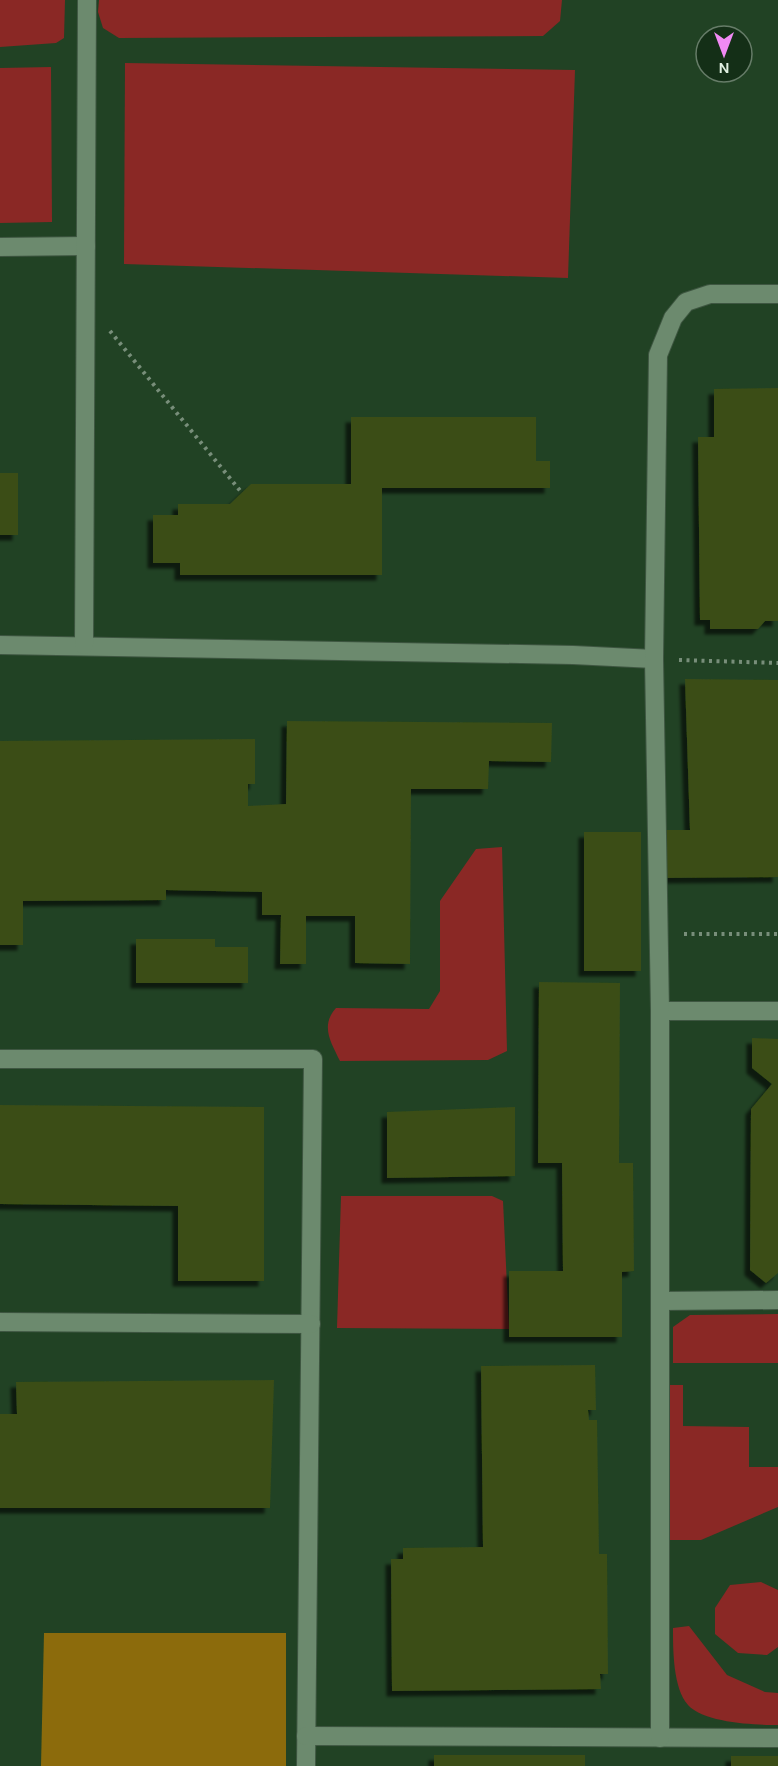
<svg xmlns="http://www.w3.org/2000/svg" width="778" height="1766" font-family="Karla,sans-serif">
	<defs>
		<filter id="shadow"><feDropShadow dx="-5.5" dy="5.5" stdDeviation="1.5" flood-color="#0009"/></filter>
	</defs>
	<rect width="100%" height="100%" fill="#1e3921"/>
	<path fill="#214224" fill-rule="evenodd" d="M0 0H778V1766H0ZM706 36H742V72H706Z"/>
	<g fill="#8a2825">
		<polygon points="0,0 65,0 64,38 56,43 0,47"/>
		<polygon points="99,0 562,0 560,21 543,36 119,38 103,28 98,12"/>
		<polygon points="125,63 575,70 568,278 124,264"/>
		<polygon points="51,67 52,222 0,223 0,68"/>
		<path d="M502 847 507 1051 488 1060 340 1061C331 1042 320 1026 336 1008L429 1009 440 991V901L476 849Z"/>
		<polygon points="341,1196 492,1196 503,1201 509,1329 337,1328"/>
		<polygon points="778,1314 778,1363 673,1363 673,1327 690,1315"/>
		<polygon points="670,1385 683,1385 683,1426 749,1427 749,1467 778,1467 778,1507 701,1540 670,1540"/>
		<polygon points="761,1582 778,1590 778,1647 767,1655 738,1653 715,1634 715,1608 730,1585"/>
		<path d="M689 1626 727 1675 765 1692 778 1693V1725C755 1725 704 1723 688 1705 673 1688 673 1650 673 1628Z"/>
	</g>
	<polygon fill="#8c6b0c" points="44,1633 286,1633 286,1766 41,1766"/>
	<g fill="#3a4d17" filter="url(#shadow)">
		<polygon points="778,388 778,621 765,621 758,629 710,629 710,620 700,620 698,437 714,437 714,389"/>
		<polygon points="351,417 536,417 536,461 550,461 550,488 382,488 382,575 180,575 180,563 153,563 153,515 178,515 178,504 230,504 251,484 351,484"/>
		<rect x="0" y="473" width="18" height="62"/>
		<polygon points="685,679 778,680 778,877 662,878 662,830 690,830"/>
		<polygon points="287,721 552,723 551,762 489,761 488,789 411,789 410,964 355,963 355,916 306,916 306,964 280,964 281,915 262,915 262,892 166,890 166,900 23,901 23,945 0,945 0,741 255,739 255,784 248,784 248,806 286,804"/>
		<rect x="584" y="832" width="57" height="139"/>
		<polygon points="136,939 215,939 215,947 248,947 248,983 136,983"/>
		<polygon points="539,982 620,983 619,1163 633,1163 634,1271 622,1272 622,1337 509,1337 509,1271 563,1271 562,1163 538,1163"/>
		<polygon points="752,1038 778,1039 778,1273 766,1283 750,1270 751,1109 772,1084 752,1068"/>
		<polygon points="0,1105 264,1107 264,1281 178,1281 178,1206 0,1204"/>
		<polygon points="515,1107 515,1176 387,1178 387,1112"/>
		<polygon points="595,1365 596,1410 588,1410 589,1420 597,1420 599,1554 607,1554 608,1674 600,1674 601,1689 392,1691 391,1559 403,1559 403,1548 483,1547 481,1366"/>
		<polygon points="274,1380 270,1508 0,1508 0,1414 17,1414 16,1382"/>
		<rect x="434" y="1755" width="151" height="11"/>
		<rect x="731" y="1756" width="47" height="10"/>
	</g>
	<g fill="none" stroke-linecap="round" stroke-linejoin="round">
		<defs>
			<g id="minor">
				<polyline points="0,247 86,246"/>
				<polyline points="0,645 573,655 654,659"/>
				<polyline points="84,645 87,0"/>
				<polyline points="660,1011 778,1011"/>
				<polyline points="0,1059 313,1059 306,1766"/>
				<polyline points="660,1301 778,1300"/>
				<polyline points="0,1322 311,1324"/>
				<polyline points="306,1736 778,1738"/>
				<polyline points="660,1738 660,1011 654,659 658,355 673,318 686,302 710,294 778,294"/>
			</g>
		</defs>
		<use href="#minor" stroke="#3e5641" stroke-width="20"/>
		<g stroke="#788e7a" stroke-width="4" stroke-dasharray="3 4.5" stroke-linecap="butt">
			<polyline points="110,331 242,493"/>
			<polyline points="679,660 778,663"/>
			<polyline points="684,934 778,934"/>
		</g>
		<use href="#minor" stroke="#6c8a6e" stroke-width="18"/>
	</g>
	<g transform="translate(724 54) rotate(180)"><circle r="28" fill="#142f17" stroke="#667c68" stroke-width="1.5"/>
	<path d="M0-4.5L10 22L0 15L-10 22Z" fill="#f18af4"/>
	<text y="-9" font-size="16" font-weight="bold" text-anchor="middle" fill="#e0f0e1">N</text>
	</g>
</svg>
